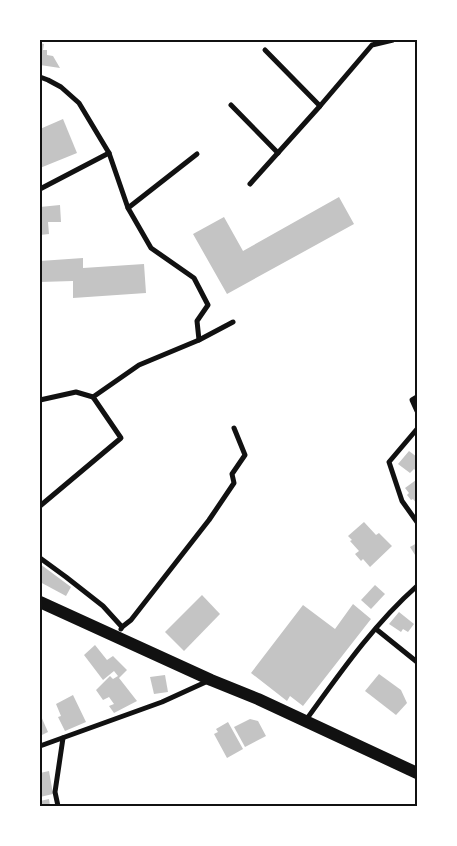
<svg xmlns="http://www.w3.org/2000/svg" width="457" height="846" font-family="Figtree,sans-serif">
	<rect width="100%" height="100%" fill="#fff"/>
	<g fill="#c4c4c4">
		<polygon points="40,43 44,44 43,50 47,50 47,55 53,56 60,68 40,65"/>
		<polygon points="63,119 77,153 40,168 40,129"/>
		<polygon points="339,197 354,224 227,294 193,234 224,217 243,251"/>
		<polygon points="60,205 61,222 48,222 49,234 40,235 40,207"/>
		<polygon points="83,258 83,268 144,264 146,293 73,298 73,281 40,282 40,261"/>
		<polygon points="409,451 417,457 417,472 414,469 410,473 398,464"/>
		<polygon points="416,480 417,482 417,504 413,499 411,500 407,495 409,493 405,488"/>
		<polygon points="364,522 376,535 379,533 392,546 370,567 363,559 361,561 355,554 359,551 350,541 352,540 348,536"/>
		<polygon points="417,543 417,558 410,547"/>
		<polygon points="40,564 71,587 66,596 40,582"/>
		<polygon points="375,585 385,594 371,609 361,600"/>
		<polygon points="202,595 220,614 184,651 165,632"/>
		<polygon points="353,604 371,619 303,706 290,696 287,701 251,673 303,605 335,629"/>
		<polygon points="399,612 414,624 408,632 403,629 401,632 389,624"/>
		<polygon points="95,645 107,660 113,656 127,670 119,678 137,701 114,713 109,706 114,704 109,697 103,700 96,690 110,676 113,679 118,676 114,671 103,680 84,655"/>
		<polygon points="379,674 401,690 407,703 396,715 365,691"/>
		<polygon points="165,675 168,692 154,694 150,677"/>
		<polygon points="73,695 86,722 65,731 58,717 61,716 56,704"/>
		<polygon points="40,714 48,732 40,736"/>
		<polygon points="250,719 258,721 266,736 245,747 234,727"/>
		<polygon points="228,722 243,749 227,758 214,734 218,732 216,729"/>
		<polygon points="49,771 53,794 40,797 40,773"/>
		<polygon points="49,799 50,806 40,806 40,801"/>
	</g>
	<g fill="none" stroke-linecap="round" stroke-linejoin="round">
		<g stroke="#111" stroke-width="5">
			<polyline points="265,50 320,106"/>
			<polyline points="40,77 48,80 61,87 79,103 109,153 128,208 151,248 194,278 208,305 197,321 199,340"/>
			<polyline points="231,105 278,153"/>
			<polyline points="250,184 320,106 372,45 393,40"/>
			<polyline points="40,189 109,153"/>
			<polyline points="128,208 197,154"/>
			<polyline points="417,397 412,400 417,411"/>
			<polyline points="40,400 76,392 93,397"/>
			<polyline points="417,429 389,462 402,501 417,522"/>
			<polyline points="40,506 121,438 93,397 139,365 199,340 233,322"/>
			<polyline points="40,558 66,577 103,606 122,627 121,629"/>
			<polyline points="122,627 131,620 209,520 234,483 232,474 245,455 234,428"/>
			<polyline points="376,629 417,662"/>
			<path d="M306 720C340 673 374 624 417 586"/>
			<polyline points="40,746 162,702 208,681"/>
			<polyline points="58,806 55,792 63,738"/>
		</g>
		<polyline stroke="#111" stroke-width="12" points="40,602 211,680 258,699 417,773"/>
	</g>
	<rect width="457" height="846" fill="none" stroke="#ffffff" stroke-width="82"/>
	<rect x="41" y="41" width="375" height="764" fill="none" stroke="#111" stroke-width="2"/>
</svg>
